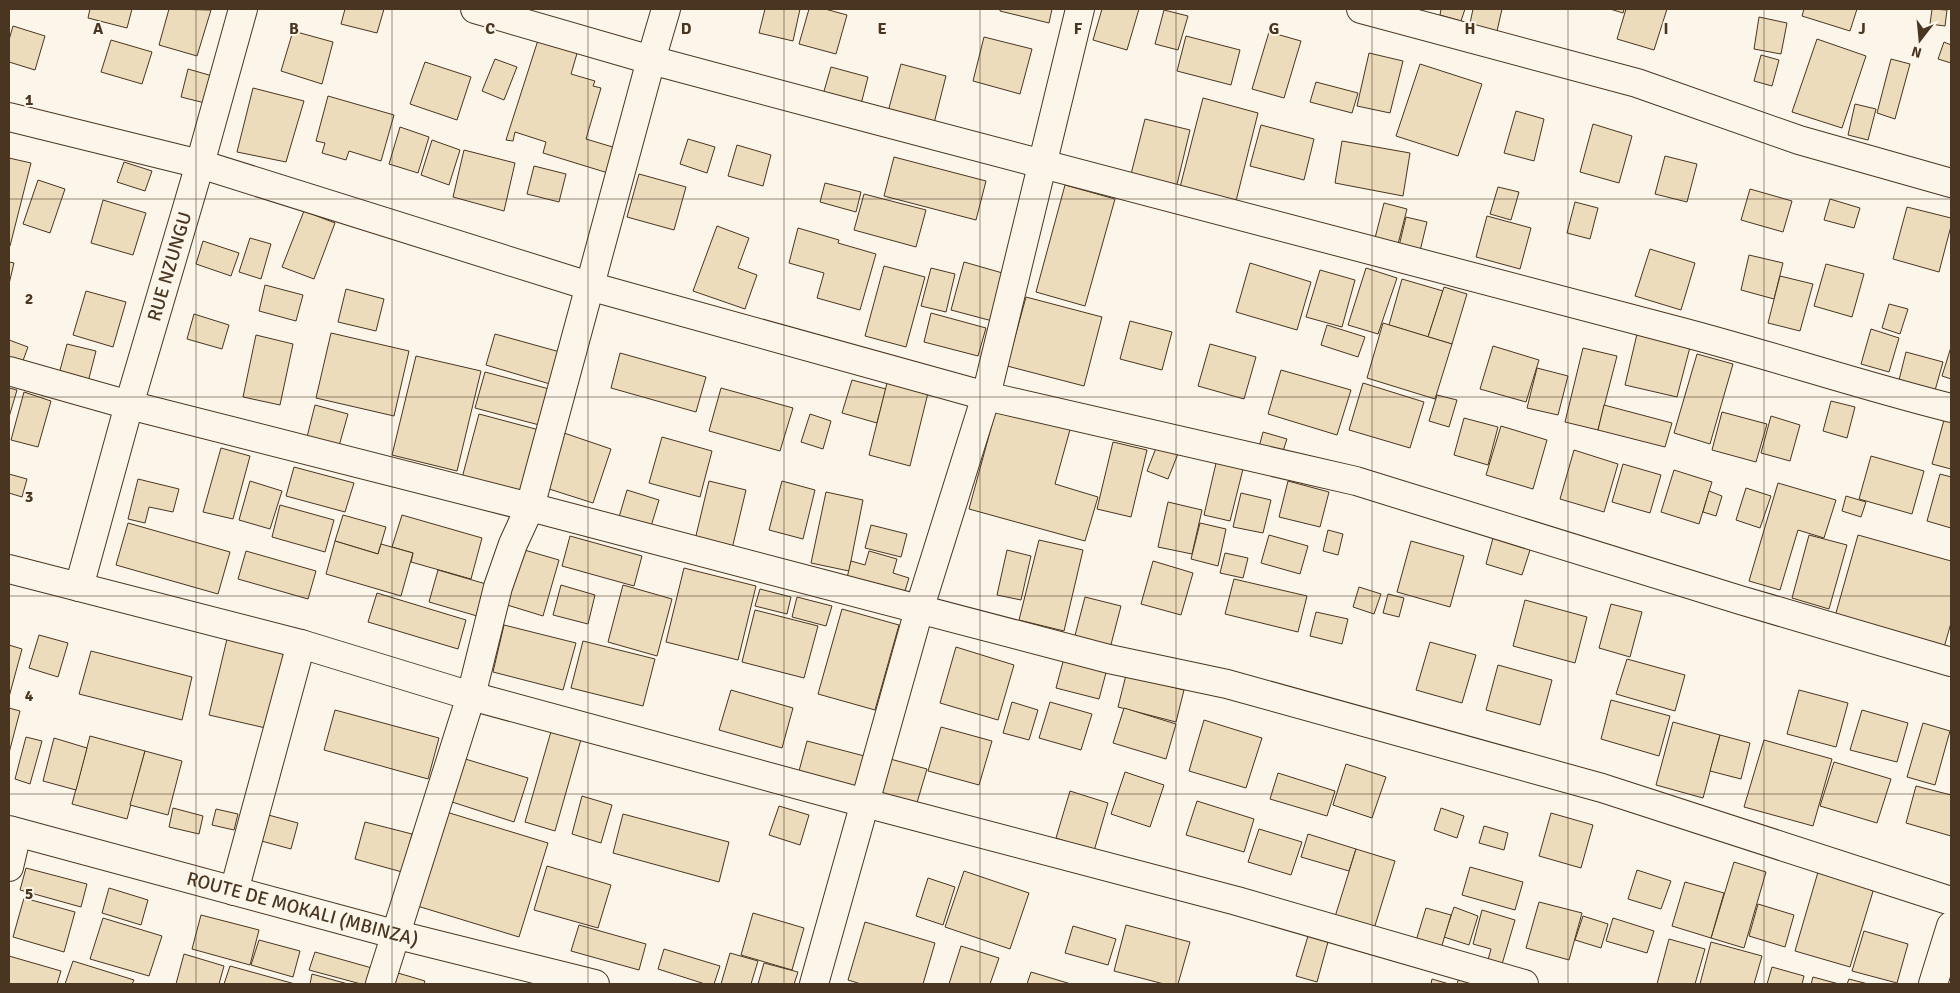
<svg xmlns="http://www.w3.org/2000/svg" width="1960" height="993" font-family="Signika,sans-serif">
	<rect width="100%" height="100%" fill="#fbf6e9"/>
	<g fill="#ecdcbc" stroke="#4a3520">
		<polygon points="90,9 132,9 127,28 88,18"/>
		<polygon points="169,9 211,10 197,56 159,45"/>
		<polygon points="345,9 384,9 377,33 341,24"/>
		<polygon points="765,9 800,9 793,41 759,33"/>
		<polygon points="809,9 825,9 847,15 836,54 799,44"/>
		<polygon points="1000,9 1052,9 1049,23 1000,11"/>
		<polygon points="1102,9 1139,9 1127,50 1093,40"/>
		<polygon points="1441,9 1465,9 1461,21 1440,15"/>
		<polygon points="1473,9 1502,9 1495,40 1468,33"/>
		<polygon points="1610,9 1624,9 1623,13"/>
		<polygon points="1626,9 1667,9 1654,50 1617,39"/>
		<polygon points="1804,9 1857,9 1850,31 1802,16"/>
		<polygon points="1932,9 1947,10 1945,26 1930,24"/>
		<polygon points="1164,10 1188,16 1178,50 1155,44"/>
		<polygon points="1759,17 1787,23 1781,54 1754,49"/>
		<polygon points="13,26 45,36 35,70 9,62 9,40"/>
		<polygon points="293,31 333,42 322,84 281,71"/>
		<polygon points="1269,32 1301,41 1284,98 1252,89"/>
		<polygon points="1186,36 1240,50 1231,85 1177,71"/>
		<polygon points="539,37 578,50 571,74 595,81 593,86 601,88 586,139 616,148 608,173 543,153 546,142 515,132 513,141 506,140"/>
		<polygon points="984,37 1032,49 1020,94 973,81"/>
		<polygon points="1817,39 1866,56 1842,128 1792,112"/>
		<polygon points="111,40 152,52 142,84 101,72"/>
		<polygon points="1944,42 1951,45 1951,63 1938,59"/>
		<polygon points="1369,53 1403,61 1390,113 1357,106"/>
		<polygon points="1761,55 1779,60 1772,86 1754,81"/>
		<polygon points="495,59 517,67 504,100 482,91"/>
		<polygon points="1891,59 1910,64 1895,119 1877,113"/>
		<polygon points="425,62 471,77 457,120 410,104"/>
		<polygon points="901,64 946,76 932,131 886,119"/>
		<polygon points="1420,64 1482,84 1458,156 1396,136"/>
		<polygon points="831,67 868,77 860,108 822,98"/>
		<polygon points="188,69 216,77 209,104 181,97"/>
		<polygon points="1316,82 1358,93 1352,113 1310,102"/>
		<polygon points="253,88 304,101 286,162 237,152"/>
		<polygon points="328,96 394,115 381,161 349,151 346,160 322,153 325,143 316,141"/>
		<polygon points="1203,98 1258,113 1234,209 1178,195"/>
		<polygon points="1855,104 1876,109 1868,140 1848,135"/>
		<polygon points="1516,111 1544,119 1534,161 1504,153"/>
		<polygon points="1145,119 1190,130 1174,197 1128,186"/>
		<polygon points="1593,124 1632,136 1619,183 1580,172"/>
		<polygon points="1261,125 1314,139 1304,180 1250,166"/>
		<polygon points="400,127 429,137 418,173 389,164"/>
		<polygon points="688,139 715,147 707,173 680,164"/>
		<polygon points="432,140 460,150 449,185 421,175"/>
		<polygon points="1342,141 1410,153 1403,196 1335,183"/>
		<polygon points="737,145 771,155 763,186 728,176"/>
		<polygon points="464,150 515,163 504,211 453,197"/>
		<polygon points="1665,156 1697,164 1687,202 1655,194"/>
		<polygon points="894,157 986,181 976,220 884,196"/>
		<polygon points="9,158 31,163 10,246 9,246"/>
		<polygon points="124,162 152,171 145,191 117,182"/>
		<polygon points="534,166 566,174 559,202 527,194"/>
		<polygon points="639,174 686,187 674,230 627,217"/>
		<polygon points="38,180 65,189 50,233 23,224"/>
		<polygon points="825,183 861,192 856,212 820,202"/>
		<polygon points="1065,185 1115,199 1085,306 1036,292"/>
		<polygon points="1498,187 1519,192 1511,220 1490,214"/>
		<polygon points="1750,189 1792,201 1783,232 1741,220"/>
		<polygon points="864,194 926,210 916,247 854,230"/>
		<polygon points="1830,199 1860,208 1854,228 1824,220"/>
		<polygon points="103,200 146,213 133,255 91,243"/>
		<polygon points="1575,202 1598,208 1590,239 1567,233"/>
		<polygon points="1384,203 1407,209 1397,248 1374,242"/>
		<polygon points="1907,207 1951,218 1951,226 1939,272 1893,259"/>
		<polygon points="304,211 335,223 314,279 282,267"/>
		<polygon points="1487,216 1531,228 1520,269 1476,257"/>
		<polygon points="1406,217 1427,222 1420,251 1399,246"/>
		<polygon points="717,226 749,238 738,268 757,275 745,309 693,291"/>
		<polygon points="798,228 839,240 838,243 876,254 860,310 817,298 824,273 789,263"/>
		<polygon points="250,238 271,244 261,279 239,272"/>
		<polygon points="203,241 239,253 231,276 196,264"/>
		<polygon points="1650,249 1695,263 1681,310 1635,296"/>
		<polygon points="1749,255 1783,263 1774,299 1741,290"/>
		<polygon points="9,262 14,263 9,284"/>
		<polygon points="964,262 1013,276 1000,323 951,310"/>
		<polygon points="1250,263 1311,282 1297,330 1236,312"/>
		<polygon points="1826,264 1864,274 1852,317 1814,306"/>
		<polygon points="884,266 925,277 906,347 865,336"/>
		<polygon points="931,268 955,274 946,312 921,306"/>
		<polygon points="1366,268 1397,278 1378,334 1348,325"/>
		<polygon points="1320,270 1355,280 1342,327 1306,317"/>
		<polygon points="1780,276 1813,284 1800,331 1768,323"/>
		<polygon points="1402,279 1443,291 1428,337 1389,325"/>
		<polygon points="265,285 303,295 296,321 259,311"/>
		<polygon points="1444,287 1467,294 1452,344 1428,337"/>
		<polygon points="346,289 384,299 376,331 338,322"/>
		<polygon points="86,291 126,302 113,347 73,335"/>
		<polygon points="1026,297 1102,317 1084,386 1007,366"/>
		<polygon points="1889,304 1908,309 1900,334 1882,328"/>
		<polygon points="931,313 986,328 978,356 924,342"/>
		<polygon points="194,314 229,325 222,349 187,339"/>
		<polygon points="1130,321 1172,332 1162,370 1120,359"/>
		<polygon points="1383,323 1452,344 1435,399 1367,378"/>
		<polygon points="1327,325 1365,337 1358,357 1321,345"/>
		<polygon points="1871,329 1899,338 1889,372 1861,364"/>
		<polygon points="331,333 409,351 394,416 316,398"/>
		<polygon points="495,334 560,352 550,384 486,365"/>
		<polygon points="1637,334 1690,347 1677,397 1625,385"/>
		<polygon points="256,335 293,344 280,405 243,397"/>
		<polygon points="9,340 28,347 21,366 9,362"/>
		<polygon points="67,344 96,351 88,382 59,374"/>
		<polygon points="1210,344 1256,357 1244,399 1198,386"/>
		<polygon points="1493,346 1539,360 1526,402 1480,389"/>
		<polygon points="1951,347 1951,379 1942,376"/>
		<polygon points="1583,348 1617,356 1598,430 1565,422"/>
		<polygon points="1906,352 1943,362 1934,394 1898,384"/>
		<polygon points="620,353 706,377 696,412 611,388"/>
		<polygon points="1697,354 1733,364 1710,444 1674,433"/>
		<polygon points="416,356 481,371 457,471 392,455"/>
		<polygon points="1537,368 1568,376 1558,415 1527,408"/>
		<polygon points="1281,370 1351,390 1337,435 1268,414"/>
		<polygon points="485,372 553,390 543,426 475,408"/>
		<polygon points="852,380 886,389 877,423 842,413"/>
		<polygon points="887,383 928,393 910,466 869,455"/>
		<polygon points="1363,383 1424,402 1410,448 1349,430"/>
		<polygon points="9,388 17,390 9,417"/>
		<polygon points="721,388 793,408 780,451 709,431"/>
		<polygon points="24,392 51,401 38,447 11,440"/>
		<polygon points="1437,395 1457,400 1449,427 1429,421"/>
		<polygon points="1831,401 1855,407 1847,438 1823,431"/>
		<polygon points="315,405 348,414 339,446 307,437"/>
		<polygon points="1604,405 1672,423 1665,447 1598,430"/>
		<polygon points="997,406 1071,426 1055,484 1098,497 1085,541 969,509"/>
		<polygon points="1722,412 1767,424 1756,462 1712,450"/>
		<polygon points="479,414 543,431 525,496 462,478"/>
		<polygon points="810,414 831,421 823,449 801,442"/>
		<polygon points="1771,416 1800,425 1790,461 1761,453"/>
		<polygon points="1464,418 1498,427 1488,465 1454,455"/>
		<polygon points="1944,420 1951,422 1951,469 1932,464"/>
		<polygon points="1501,426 1547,440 1533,489 1486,475"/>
		<polygon points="1263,432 1287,439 1281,457 1258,451"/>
		<polygon points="564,433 611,449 593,503 546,488"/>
		<polygon points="662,437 712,451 700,497 649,483"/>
		<polygon points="1113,442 1147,450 1131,517 1097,509"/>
		<polygon points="1158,443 1179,451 1168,479 1147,471"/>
		<polygon points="221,448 250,456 233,519 203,512"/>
		<polygon points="1574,450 1618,464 1604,512 1560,499"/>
		<polygon points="1871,456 1924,471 1912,514 1859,499"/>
		<polygon points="1217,459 1244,465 1230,521 1204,515"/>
		<polygon points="1623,464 1661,475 1650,513 1612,502"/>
		<polygon points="294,467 354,483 345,512 286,496"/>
		<polygon points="1674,470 1712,482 1699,524 1661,512"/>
		<polygon points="9,474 27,479 22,497 9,493"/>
		<polygon points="1940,474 1951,477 1951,528 1927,521"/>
		<polygon points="138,479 179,489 173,512 149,507 145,523 128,519"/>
		<polygon points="250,481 282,491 270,529 239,520"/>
		<polygon points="709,481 746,490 731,553 694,544"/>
		<polygon points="782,481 815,490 803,539 769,530"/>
		<polygon points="1288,481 1329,492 1320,527 1279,517"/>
		<polygon points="1778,483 1836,500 1824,538 1798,530 1780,590 1749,581"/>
		<polygon points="1746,488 1771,496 1760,528 1736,520"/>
		<polygon points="627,490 659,500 649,533 617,524"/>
		<polygon points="1709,491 1722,496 1716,516 1703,512"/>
		<polygon points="826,492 863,500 849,571 811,563"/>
		<polygon points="1241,493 1271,500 1263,533 1233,527"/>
		<polygon points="1846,496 1866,502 1861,517 1842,511"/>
		<polygon points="1168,502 1202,510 1192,554 1158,547"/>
		<polygon points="280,505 334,520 325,552 272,537"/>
		<polygon points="343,515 386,527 378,554 335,541"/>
		<polygon points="402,515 482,538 471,579 411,562 413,553 392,547"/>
		<polygon points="128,523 230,552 218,594 116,565"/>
		<polygon points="1200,523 1226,529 1218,566 1191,559"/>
		<polygon points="871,525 907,534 901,557 865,548"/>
		<polygon points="1328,530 1343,534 1338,555 1323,551"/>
		<polygon points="1269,535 1308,546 1300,574 1261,563"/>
		<polygon points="1809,535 1847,545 1829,609 1792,598"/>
		<polygon points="1858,535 1951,561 1951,623 1943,651 1834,620"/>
		<polygon points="570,536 642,556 634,586 562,566"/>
		<polygon points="1493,538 1530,550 1522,575 1486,564"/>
		<polygon points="1039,540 1083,550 1064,631 1019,620"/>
		<polygon points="335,541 378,554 381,544 413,553 401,596 326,574"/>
		<polygon points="1411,541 1464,556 1450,607 1397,592"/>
		<polygon points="521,549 559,560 543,616 504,604"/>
		<polygon points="1007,550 1031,556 1021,600 997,595"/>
		<polygon points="246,551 316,571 308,599 238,579"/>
		<polygon points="869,551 897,559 893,573 909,578 904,594 847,578 851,561 865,565"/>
		<polygon points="1225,553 1248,558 1243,578 1220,573"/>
		<polygon points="1153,561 1193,573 1181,615 1141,604"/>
		<polygon points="684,568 756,586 738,660 666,642"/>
		<polygon points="438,570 486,584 477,616 429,602"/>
		<polygon points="1234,579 1307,596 1298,632 1225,614"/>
		<polygon points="561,585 595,595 588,624 553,615"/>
		<polygon points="623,585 672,599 657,656 608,642"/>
		<polygon points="1359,587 1381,594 1374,614 1353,607"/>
		<polygon points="760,589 791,597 787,614 755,606"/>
		<polygon points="377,593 466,620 458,649 368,622"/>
		<polygon points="1388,594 1404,598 1399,617 1383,613"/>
		<polygon points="797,597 832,606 826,626 792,617"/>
		<polygon points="1085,597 1121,606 1108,656 1072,647"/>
		<polygon points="1525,600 1587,617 1575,663 1513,646"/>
		<polygon points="1611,604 1642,612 1630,657 1599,648"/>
		<polygon points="842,609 899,625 875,710 818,694"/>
		<polygon points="755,610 818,626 804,678 742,662"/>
		<polygon points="1316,612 1348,619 1342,644 1310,636"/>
		<polygon points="504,625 576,643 563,690 493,672"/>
		<polygon points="39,635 68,643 58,677 29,668"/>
		<polygon points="227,639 288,653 270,729 209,715"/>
		<polygon points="583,641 655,659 643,706 571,688"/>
		<polygon points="1430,642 1476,655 1462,703 1416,690"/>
		<polygon points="9,645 22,649 9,697"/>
		<polygon points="956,647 1014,665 998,720 940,703"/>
		<polygon points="91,651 192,677 182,720 79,694"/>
		<polygon points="1064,658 1107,669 1099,699 1056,688"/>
		<polygon points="1627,659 1685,675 1675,711 1616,694"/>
		<polygon points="1498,665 1552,680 1540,725 1486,710"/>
		<polygon points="1126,675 1184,690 1176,722 1118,707"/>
		<polygon points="731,690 793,708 782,748 719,730"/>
		<polygon points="1799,690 1848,703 1836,747 1787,734"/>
		<polygon points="1611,700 1670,716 1659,756 1601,739"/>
		<polygon points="1012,702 1038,710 1029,740 1003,733"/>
		<polygon points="1050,702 1092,714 1081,750 1039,738"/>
		<polygon points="9,708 20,711 9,753"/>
		<polygon points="1124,708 1176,724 1166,759 1113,743"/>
		<polygon points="335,710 439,738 428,779 324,750"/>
		<polygon points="1862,710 1908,723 1897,762 1850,750"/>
		<polygon points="1204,720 1262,738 1246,788 1189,771"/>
		<polygon points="1673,722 1720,735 1703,798 1656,785"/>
		<polygon points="1923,723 1950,731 1935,785 1907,777"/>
		<polygon points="941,727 992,741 979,785 928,771"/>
		<polygon points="552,728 582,736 555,831 525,822"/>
		<polygon points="1720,735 1750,743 1741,779 1710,771"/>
		<polygon points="90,736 145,751 127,819 72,804"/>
		<polygon points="26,737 42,741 30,784 15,779"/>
		<polygon points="54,738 87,748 76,790 43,781"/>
		<polygon points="1764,740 1832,759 1813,826 1744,807"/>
		<polygon points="807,741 872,758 863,789 799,771"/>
		<polygon points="145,751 182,761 168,815 130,805"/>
		<polygon points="883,757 927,769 916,806 873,794"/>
		<polygon points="462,758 528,778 514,822 449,801"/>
		<polygon points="1834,762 1891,779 1877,823 1820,806"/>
		<polygon points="1346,764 1386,777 1372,818 1333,805"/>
		<polygon points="1125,772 1164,785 1150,827 1111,814"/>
		<polygon points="1278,773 1335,791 1327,816 1270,799"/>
		<polygon points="1916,786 1951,795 1951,836 1906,823"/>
		<polygon points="1070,791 1108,803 1094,851 1056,838"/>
		<polygon points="582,796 612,805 601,843 572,834"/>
		<polygon points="1197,801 1254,819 1244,852 1186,835"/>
		<polygon points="779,806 809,815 800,845 769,835"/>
		<polygon points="173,808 203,816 199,834 169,827"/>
		<polygon points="1441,808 1464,816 1457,838 1434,830"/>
		<polygon points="216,809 238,814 234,830 212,825"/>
		<polygon points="443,811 548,843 519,937 414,905"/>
		<polygon points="261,813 298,823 291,849 254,839"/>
		<polygon points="1551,813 1593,825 1581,868 1539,856"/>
		<polygon points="623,814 729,842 719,882 613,853"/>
		<polygon points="365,822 412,834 402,872 355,859"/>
		<polygon points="1484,826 1508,833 1504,850 1479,843"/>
		<polygon points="1259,829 1302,842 1291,875 1248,862"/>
		<polygon points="1308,834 1356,849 1349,871 1301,857"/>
		<polygon points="1356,849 1395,861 1373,932 1334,920"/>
		<polygon points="1734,862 1766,872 1744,948 1711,938"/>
		<polygon points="547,866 611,885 598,928 534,910"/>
		<polygon points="1470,867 1523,882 1515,910 1462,895"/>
		<polygon points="26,868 87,884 81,907 20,890"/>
		<polygon points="1637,870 1671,881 1661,909 1628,899"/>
		<polygon points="964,871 1029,893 1010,949 945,927"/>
		<polygon points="1818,872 1874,888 1850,967 1795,951"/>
		<polygon points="928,878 955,887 943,925 916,916"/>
		<polygon points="1685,882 1724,893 1711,938 1672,926"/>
		<polygon points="109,888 148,900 141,925 102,913"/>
		<polygon points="24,898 75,912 64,952 13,937"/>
		<polygon points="1539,902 1582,913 1569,960 1526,948"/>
		<polygon points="1758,904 1794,915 1785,947 1749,936"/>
		<polygon points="1454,907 1478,916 1469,945 1444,937"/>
		<polygon points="1426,908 1451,915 1440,952 1415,944"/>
		<polygon points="1482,910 1515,920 1500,971 1486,967 1491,949 1473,944"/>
		<polygon points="753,913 804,928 792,970 741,955"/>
		<polygon points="201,915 259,930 250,965 192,949"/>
		<polygon points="1583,916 1608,924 1601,948 1575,940"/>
		<polygon points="103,918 162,936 149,976 90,959"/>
		<polygon points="1613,918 1654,931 1647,953 1606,941"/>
		<polygon points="865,922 935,943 923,984 861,984 848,980"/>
		<polygon points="579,925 646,944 639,970 571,951"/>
		<polygon points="1126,925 1190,942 1178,984 1164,984 1114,971"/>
		<polygon points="1073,926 1116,939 1108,965 1065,953"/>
		<polygon points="1864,931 1908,944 1897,983 1852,971"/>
		<polygon points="1308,936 1328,942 1317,982 1296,976"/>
		<polygon points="1669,939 1705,949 1695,984 1657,984"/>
		<polygon points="259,940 300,951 293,977 251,965"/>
		<polygon points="1711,942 1762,956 1754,984 1700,984"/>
		<polygon points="961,946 999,958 990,984 949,984"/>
		<polygon points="664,949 720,966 714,984 705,984 658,969"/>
		<polygon points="315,952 372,968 368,984 361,984 309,970"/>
		<polygon points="730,953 758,961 751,984 721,984"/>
		<polygon points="184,954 224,966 219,984 176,984"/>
		<polygon points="9,956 61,971 57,984 9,984"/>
		<polygon points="73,961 134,980 132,984 65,984"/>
		<polygon points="764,963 798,972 794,984 758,984"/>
		<polygon points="230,966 295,984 224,984"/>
		<polygon points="1772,967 1804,976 1802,984 1767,984"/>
		<polygon points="1031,972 1071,984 1027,984"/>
		<polygon points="398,973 425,981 424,984 395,984"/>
		<polygon points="312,974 348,984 310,984"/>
		<polygon points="1813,977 1839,984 1811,984"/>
		<polygon points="1459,978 1480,984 1457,984"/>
		<polygon points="1432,979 1449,984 1431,984"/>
		<polygon points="1849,979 1868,984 1847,984"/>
	</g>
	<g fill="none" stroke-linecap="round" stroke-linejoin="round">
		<defs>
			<g id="street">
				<polyline points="475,9 651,60 666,9"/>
				<polyline points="1361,9 1637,83 1799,140 1951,183"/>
				<polyline points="9,117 200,164 589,286 986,396 1356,481 1740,600 1951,662"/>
				<path id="s1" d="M9 371 129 405 200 164 243 9"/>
				<polyline points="9,569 301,644"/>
				<polyline points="79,587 129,405 530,507 1109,659 1227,684 1602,788 1951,901"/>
				<polyline points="9,867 17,833"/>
				<polyline points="234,891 301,644 471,696 865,803 1237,901 1524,984"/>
				<path d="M380 984 471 696 498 587 513 544 530 507 651 60C993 152 1336 241 1678 331 1770 355 1859 385 1951 408"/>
				<polyline points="814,984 919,610 986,396 1080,9"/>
				<polyline points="1933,984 1951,926"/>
			</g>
			<g id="secondary">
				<path id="s2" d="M9 830 394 934 595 984"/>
			</g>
		</defs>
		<use href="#street" stroke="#4a3520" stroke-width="30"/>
		<use href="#secondary" stroke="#4a3520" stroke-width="30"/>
		<use href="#street" stroke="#fbf6e9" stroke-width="28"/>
		<use href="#secondary" stroke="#fbf6e9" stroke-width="28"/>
	</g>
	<path fill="none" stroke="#4a3520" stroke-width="1" stroke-opacity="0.55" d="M196 9V984M392 9V984M588 9V984M784 9V984M980 9V984M1176 9V984M1372 9V984M1568 9V984M1764 9V984M9 199H1951M9 397H1951M9 596H1951M9 794H1951"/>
	<g text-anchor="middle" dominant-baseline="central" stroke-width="4" stroke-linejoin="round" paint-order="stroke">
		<g font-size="19" fill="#4a3520" stroke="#fbf6e9">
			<text stroke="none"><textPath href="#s1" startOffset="269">RUE NZUNGU</textPath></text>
			<text stroke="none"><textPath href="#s2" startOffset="304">ROUTE DE MOKALI (MBINZA)</textPath></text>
		</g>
	</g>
	<g font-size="16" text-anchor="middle" font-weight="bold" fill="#4a3520" stroke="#fbf6e9" stroke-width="4" stroke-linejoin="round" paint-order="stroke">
		<text x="98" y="34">A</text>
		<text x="294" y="34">B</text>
		<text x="490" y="34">C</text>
		<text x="686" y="34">D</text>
		<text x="882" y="34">E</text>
		<text x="1078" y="34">F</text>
		<text x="1274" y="34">G</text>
		<text x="1470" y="34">H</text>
		<text x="1666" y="34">I</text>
		<text x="1862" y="34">J</text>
		<text x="29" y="105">1</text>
		<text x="29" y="304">2</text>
		<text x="29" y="502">3</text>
		<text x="29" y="701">4</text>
		<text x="29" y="899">5</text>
	</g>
	<rect width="1960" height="993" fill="none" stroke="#4a3520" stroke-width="20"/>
	<g transform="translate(1920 40) rotate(196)" stroke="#fbf6e9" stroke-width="4" paint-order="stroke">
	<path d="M0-4L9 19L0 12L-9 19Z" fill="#4a3520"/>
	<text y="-8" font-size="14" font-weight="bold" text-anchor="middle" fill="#4a3520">N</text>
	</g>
</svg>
